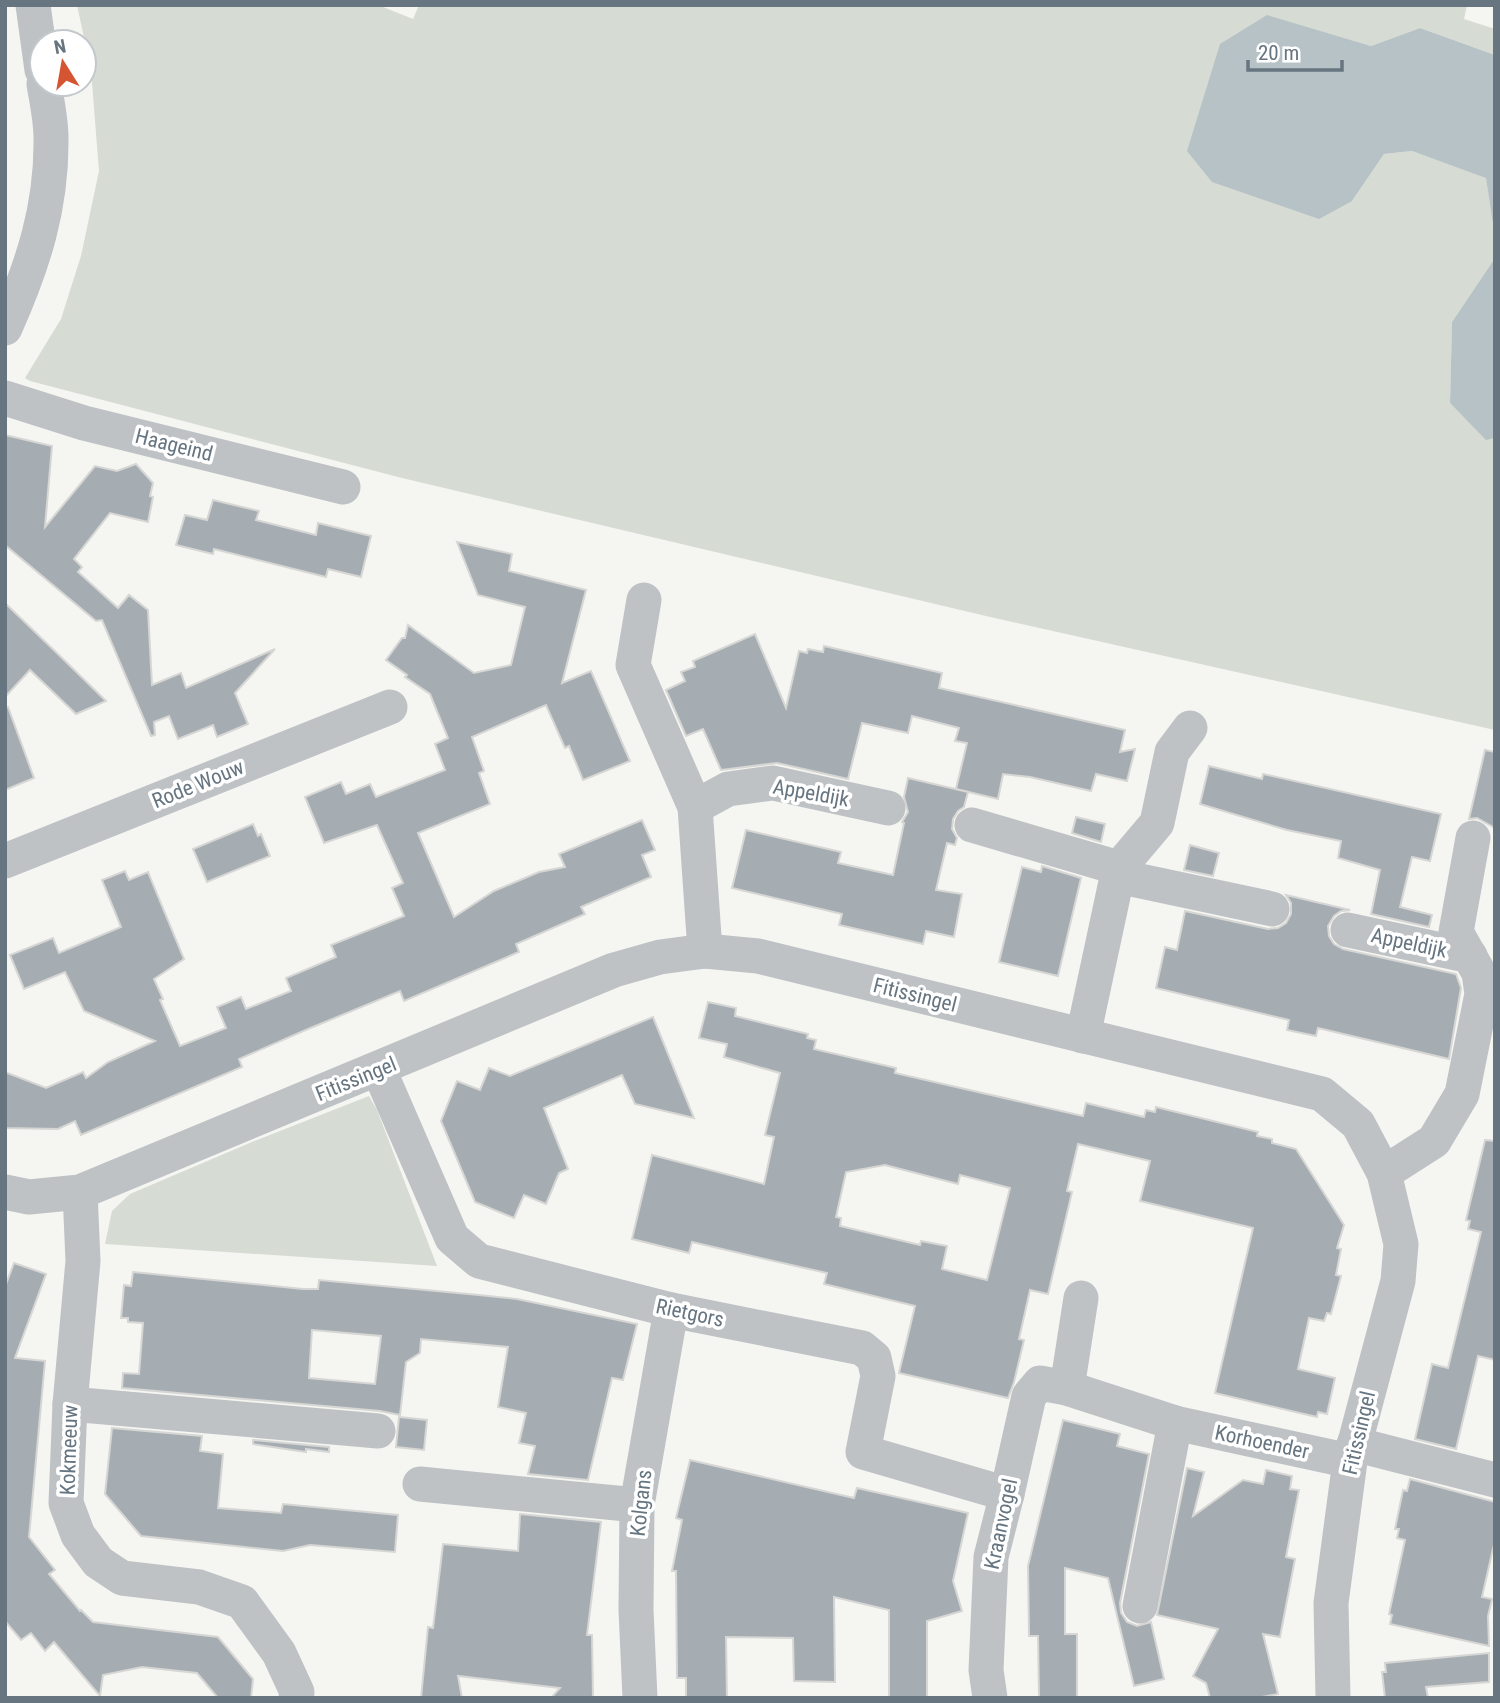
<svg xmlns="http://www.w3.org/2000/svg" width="1500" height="1703" font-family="'Roboto Condensed',sans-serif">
	<rect width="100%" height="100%" fill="#f5f5f2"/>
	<g fill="#d6dbd3">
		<polygon points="77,5 378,5 413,19 419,5 1467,5 1464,19 1495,29 1495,55 1420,28 1371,46 1267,16 1352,201 1384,154 1412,151 1486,177 1495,238 1495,258 1452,322 1450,403 1486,439 1495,438 1495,730 986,616 402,478 30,381 25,378 61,319 81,256 99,171 91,70"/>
		<polygon points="369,1096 377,1110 437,1266 105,1244 112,1211 130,1194 252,1142"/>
	</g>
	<g fill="#b7c2c6">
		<polygon points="1267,15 1371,46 1420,28 1495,55 1495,238 1486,178 1412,151 1384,154 1352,201 1319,219 1212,182 1187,151 1220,44"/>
		<polygon points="1495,258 1495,438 1486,440 1450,403 1452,322"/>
	</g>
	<g fill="#a6adb2" stroke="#d6d6d4" stroke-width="2" fill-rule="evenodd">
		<polygon points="5,435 52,446 45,527 95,466 117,471 136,464 153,483 150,496 153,497 148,522 110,513 74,559 82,567 78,572 118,608 129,595 148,610 152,685 181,673 186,688 275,649 235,693 248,724 217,737 213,725 178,739 169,716 154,722 155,735 151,736 102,620 96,621 5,545"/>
		<polygon points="213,500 259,511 256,520 316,535 318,523 371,536 361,577 328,569 326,577 214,549 213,554 176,545 185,515 207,520"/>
		<polygon points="457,542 512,554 509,571 586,590 562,683 591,671 630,761 583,780 569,746 565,748 546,705 472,737 484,771 479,773 490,804 418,833 454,917 494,891 539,872 565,867 559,854 642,820 655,850 642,855 651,877 581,907 585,914 516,944 519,952 404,1001 400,991 308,1029 239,1059 242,1067 81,1135 75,1121 58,1129 5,1128 5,1072 46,1088 83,1072 86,1078 108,1062 155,1041 84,1011 65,972 24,989 10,955 53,938 59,953 121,927 102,880 125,871 129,880 148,872 184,959 154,979 163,999 160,1000 180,1046 226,1028 217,1007 241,997 246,1009 291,991 286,978 336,957 331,945 404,916 392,888 403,883 377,825 324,843 305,797 341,782 346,794 370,784 376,797 445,770 435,744 448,738 430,694 405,677 407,675 386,660 402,638 405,638 408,625 474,673 511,665 525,607 478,595"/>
		<polygon points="5,603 62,658 106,701 76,714 30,670 5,697"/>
		<polygon points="755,634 786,708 799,651 807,653 808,649 823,652 824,646 942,673 939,688 1125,730 1120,752 1135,749 1127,781 1096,774 1091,791 1030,777 1003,774 998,799 956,789 967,743 955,741 959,728 912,716 908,733 862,723 848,779 777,763 721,770 703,729 686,736 666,690 685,681 681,672 695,667 693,661"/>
		<polygon points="8,707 34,778 5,790 5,708"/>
		<polygon points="1485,750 1495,752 1495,828 1477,818 1469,819"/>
		<polygon points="1209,766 1262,779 1263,774 1441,814 1430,861 1412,857 1400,907 1432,915 1429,927 1371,914 1380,870 1338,858 1341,841 1287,830 1200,804"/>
		<polygon points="908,778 968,792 964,807 958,811 953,819 952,829 957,838 955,845 947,843 936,890 962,894 954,937 926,931 923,944 839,925 842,914 732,888 746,830 841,852 838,863 893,875 904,823 902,822 908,812 904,797"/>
		<polygon points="1076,817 1105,824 1101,842 1072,833"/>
		<polygon points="253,824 258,836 261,834 270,856 207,882 193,849"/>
		<polygon points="1190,845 1219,853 1213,876 1184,870"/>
		<polygon points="1042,866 1081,878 1058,976 999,962 1022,867 1041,872"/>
		<polygon points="1286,895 1350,910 1341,911 1334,916 1328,926 1329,936 1334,944 1343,949 1456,974 1461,988 1449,1059 1318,1028 1316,1036 1287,1030 1289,1020 1156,988 1165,947 1177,950 1185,911 1268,929 1278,928 1286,923 1291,914 1291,903"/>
		<path d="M708 1002 736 1008 735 1016 808 1034 807 1038 816 1040 814 1049 896 1068 895 1073 1083 1116 1086 1103 1144 1117 1146 1110 1155 1112 1156 1107 1258 1132 1257 1136 1272 1139V1143L1296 1149 1344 1225 1337 1248 1341 1249 1336 1275 1341 1276 1331 1314 1327 1313 1324 1321 1309 1318 1298 1369 1335 1378 1327 1414 1318 1412 1317 1417 1215 1393 1253 1228 1140 1201 1150 1161 1078 1144 1067 1191 1072 1192 1048 1294 1030 1290 1019 1339 1024 1340 1014 1382 1008 1398 899 1373 915 1306 824 1284 827 1273 800 1267 692 1242 689 1253 632 1239 652 1155 764 1184 774 1137 765 1135 780 1073 724 1057 727 1044 699 1038ZM885 1165 958 1184 960 1175 1010 1188 987 1280 942 1269 947 1246 921 1241 920 1245 840 1226 841 1218 836 1217 846 1172Z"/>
		<polygon points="653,1017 694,1118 635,1104 622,1075 544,1108 568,1169 559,1173 546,1204 524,1195 514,1218 475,1202 441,1121 457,1081 480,1090 489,1068 510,1076"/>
		<polygon points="1485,1140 1495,1141 1495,1360 1478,1356 1456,1449 1415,1439 1432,1364 1448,1368 1481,1232 1468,1229 1470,1221 1466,1220"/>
		<polygon points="14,1263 46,1274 15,1358 45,1361 29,1537 55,1570 49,1574 80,1611 81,1610 93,1622 218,1637 253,1679 251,1698 218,1698 197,1673 142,1667 103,1675 100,1696 54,1642 45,1651 31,1633 21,1640 5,1621 5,1287"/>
		<path d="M133 1272 303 1289H318L319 1280 479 1295 517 1299 637 1324 623 1380 612 1378 588 1480 528 1474 535 1446 519 1443 526 1413 498 1407 508 1347 421 1339 420 1353 406 1362 400 1415 380 1411 122 1388 123 1373 139 1374 143 1323 128 1322V1318H121L124 1285 131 1286ZM312 1330 381 1336 375 1384 309 1378Z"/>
		<polygon points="399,1417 427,1420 424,1450 396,1447"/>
		<polygon points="1063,1420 1120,1434 1117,1446 1149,1454 1120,1603 1121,1613 1127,1622 1137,1626 1151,1622 1164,1679 1134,1686 1108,1578 1065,1568 1065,1634 1077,1634 1077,1698 1039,1698 1038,1636 1029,1636 1028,1566"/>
		<polygon points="112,1428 202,1436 200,1451 223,1454 218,1508 281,1513 283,1504 398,1515 395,1552 310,1545 283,1551 141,1536 105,1494"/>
		<polygon points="253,1440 329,1447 329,1452 306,1449 306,1452 253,1444"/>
		<polygon points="690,1460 854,1498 857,1488 968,1513 953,1581 962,1611 927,1621 927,1698 889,1698 889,1610 834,1597 835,1682 794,1681 793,1638 726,1637 727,1698 686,1698 686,1678 677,1678 676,1571 672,1571 682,1520 676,1518"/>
		<polygon points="1187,1468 1204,1472 1193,1516 1243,1480 1263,1484 1266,1470 1292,1476 1290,1489 1299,1490 1286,1557 1295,1559 1280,1637 1263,1634 1278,1694 1257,1698 1210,1698 1206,1683 1193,1676 1218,1629 1157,1615"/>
		<polygon points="1410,1479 1495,1502 1495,1540 1482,1597 1492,1599 1488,1616 1489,1646 1390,1624 1392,1615 1389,1614 1405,1540 1397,1538 1399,1529 1395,1529 1403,1490 1407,1491"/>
		<polygon points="520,1514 601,1522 587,1635 592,1635 593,1698 551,1698 560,1688 458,1676 462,1698 421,1698 428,1627 433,1628 443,1544 518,1551"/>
		<polygon points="1489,1653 1489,1682 1426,1687 1428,1698 1385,1698 1382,1672 1386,1672 1385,1663"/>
	</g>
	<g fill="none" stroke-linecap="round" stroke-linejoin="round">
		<g stroke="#bec2c5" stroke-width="35">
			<polyline points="33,5 42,70"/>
			<path d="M5 328C33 265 52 207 51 138 51 120 47 102 44 84"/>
			<polyline points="5,398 84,423 343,487"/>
			<polyline points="644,600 633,665 695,807 705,951"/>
			<polyline points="695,807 728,789 773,783 888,808"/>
			<polyline points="972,825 1119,868"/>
			<polyline points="5,861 390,707"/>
			<polyline points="1117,876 1272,909"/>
			<polyline points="1348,930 1470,956"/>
			<polyline points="1083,1036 1119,868 1157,823 1172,752 1190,728"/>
			<polyline points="379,1070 452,1238 479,1261 671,1310 862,1348 874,1358 878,1376 863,1452 1007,1494"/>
			<polyline points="1384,1173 1434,1141 1462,1094 1482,994 1479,973 1456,932 1473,838"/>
			<polyline points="5,1192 29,1197 80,1192 614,970 660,957 705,951 758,956 1322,1094 1358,1124 1384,1173 1401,1244 1398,1281 1350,1461 1331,1603 1333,1698"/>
			<polyline points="80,1192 83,1261 70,1404 66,1503 78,1535 98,1562 122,1578 199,1587 242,1602 279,1653 297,1692 296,1698"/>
			<polyline points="1067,1388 1081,1298"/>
			<polyline points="70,1404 378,1431"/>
			<polyline points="1354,1444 1495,1480"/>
			<polyline points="420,1484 637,1505"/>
			<polyline points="1140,1606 1175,1423"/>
			<polyline points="640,1698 636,1610 637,1505 671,1310"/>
			<polyline points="990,1698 986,1670 991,1557 1007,1494 1029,1396 1040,1383 1067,1388 1175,1423 1350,1461"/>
		</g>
	</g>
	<g text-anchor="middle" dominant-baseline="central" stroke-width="7" stroke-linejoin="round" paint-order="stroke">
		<g font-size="21" fill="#667580" stroke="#fff">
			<text transform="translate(174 445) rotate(14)">Haageind</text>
			<text transform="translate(198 784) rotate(-22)">Rode Wouw</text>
			<text transform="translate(811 793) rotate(10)">Appeldijk</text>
			<text transform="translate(1409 943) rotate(12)">Appeldijk</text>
			<text transform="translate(915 995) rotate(14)">Fitissingel</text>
			<text transform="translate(356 1079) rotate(-22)">Fitissingel</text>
			<text transform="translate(690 1313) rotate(12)">Rietgors</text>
			<text transform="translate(1359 1433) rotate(-77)">Fitissingel</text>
			<text transform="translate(1262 1442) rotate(12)">Korhoender</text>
			<text transform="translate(69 1450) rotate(-88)">Kokmeeuw</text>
			<text transform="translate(641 1503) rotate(-84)">Kolgans</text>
			<text transform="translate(1001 1524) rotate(-78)">Kraanvogel</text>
		</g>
	</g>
	<rect width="1500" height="1703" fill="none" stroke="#667580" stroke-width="14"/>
	<g transform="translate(63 63) rotate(349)"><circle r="33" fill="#ffffff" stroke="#c2c8cc" stroke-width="2"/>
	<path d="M0-5L12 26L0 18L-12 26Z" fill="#d55532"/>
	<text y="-10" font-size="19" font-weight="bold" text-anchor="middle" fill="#667580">N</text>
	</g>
	<path d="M1248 60v10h94v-10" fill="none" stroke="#667580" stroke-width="3.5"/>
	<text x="1258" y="60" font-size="21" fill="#667580" stroke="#ffffff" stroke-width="5" paint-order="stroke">20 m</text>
</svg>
